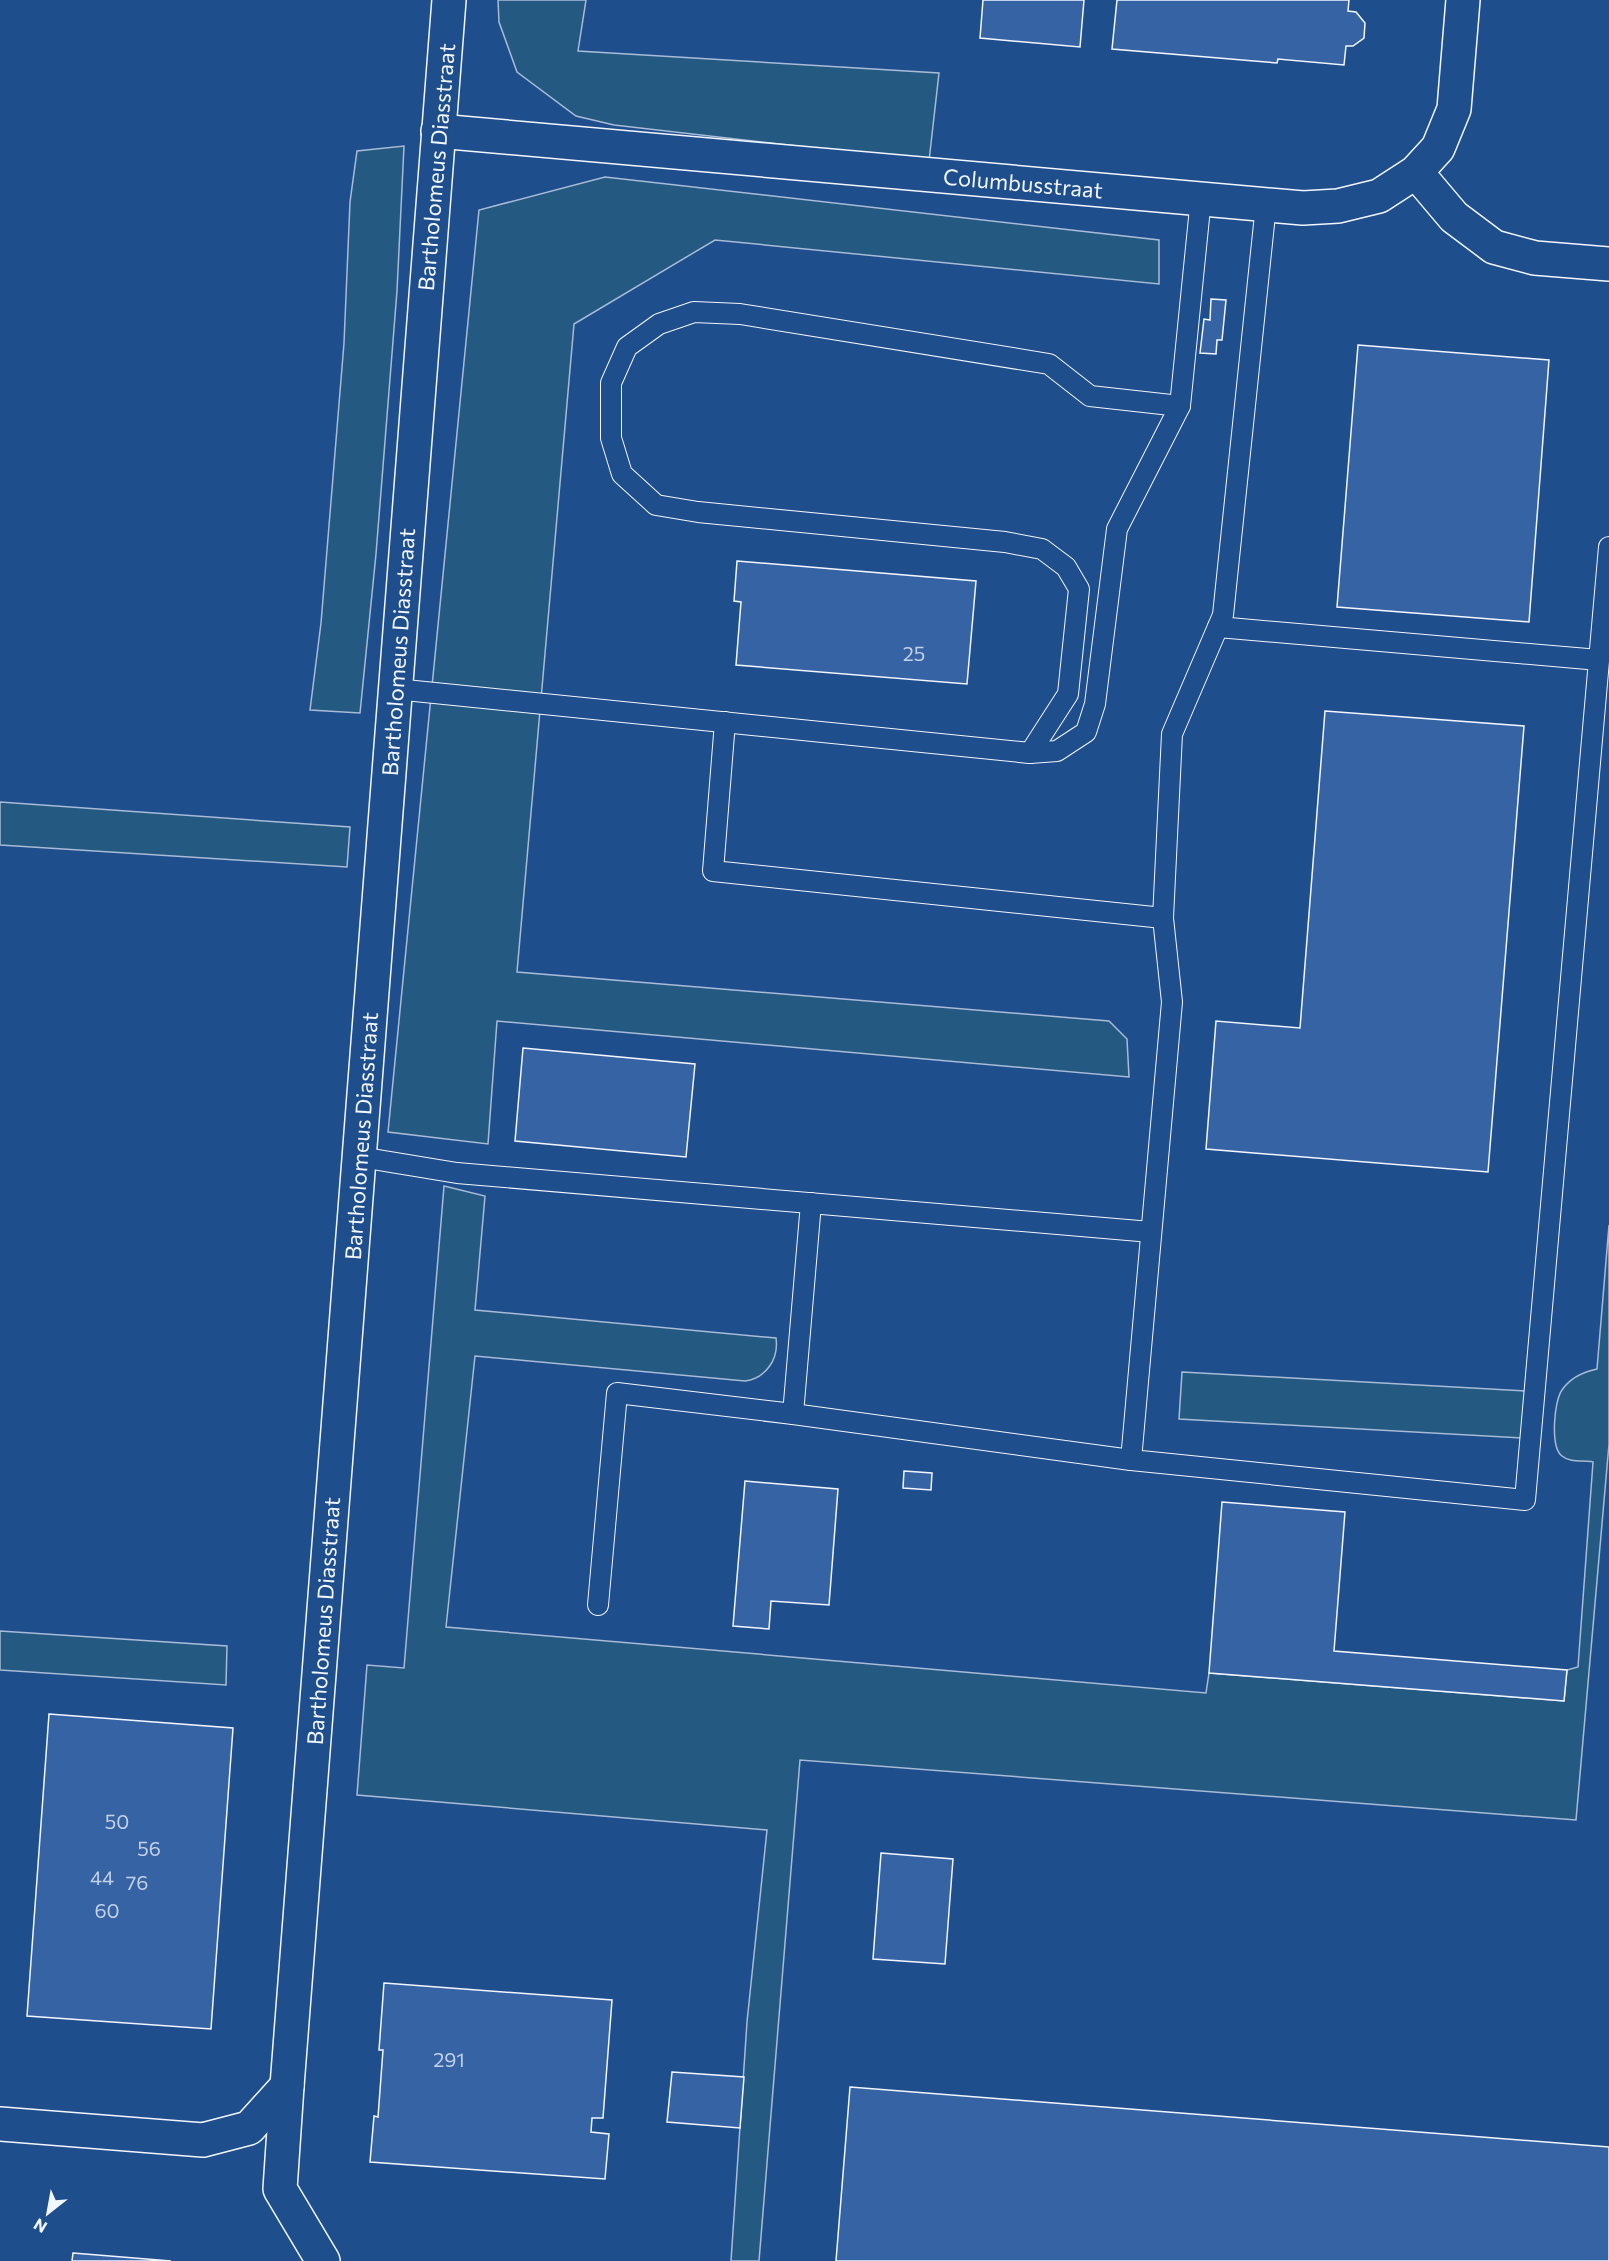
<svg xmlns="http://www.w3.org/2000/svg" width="1609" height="2261" font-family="Commissioner,sans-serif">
	<rect width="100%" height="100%" fill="#1f4e8c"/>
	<g fill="#245a82" stroke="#a8bbd7" stroke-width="1.5">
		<polygon points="498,0 586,0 578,51 939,73 929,161 614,125 576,116 517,72 499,22"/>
		<polygon points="404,146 397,291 376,554 360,713 310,710 321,623 344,343 350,202 357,151"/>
		<polygon points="605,177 1159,240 1159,284 715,240 574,324 517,972 1109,1021 1127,1039 1129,1077 497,1021 488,1144 388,1132 479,210"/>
		<polygon points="0,802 350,827 347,867 0,845"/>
		<path d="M444 1186 485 1196 475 1310 776 1338C779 1359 766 1378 745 1381L475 1356 446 1627 1206 1693 1209 1673 1564 1701 1567 1670 1578 1667 1593 1462C1584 1460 1570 1463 1562 1456 1550 1447 1554 1401 1562 1390 1570 1378 1583 1372 1597 1369L1609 1225V1444L1576 1820 800 1760 759 2261H731L747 2022 767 1830 357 1795 367 1665 404 1668Z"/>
		<polygon points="1182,1372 1528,1391 1522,1438 1179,1419"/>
		<polygon points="0,1631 227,1646 226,1685 0,1670"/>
	</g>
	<g fill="#3563a3" stroke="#f2f6ff" stroke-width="1.5">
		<polygon points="983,0 1084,0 1080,47 980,38"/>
		<polygon points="1117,0 1349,0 1348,11 1356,12 1365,23 1364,38 1353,46 1346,46 1344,65 1278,59 1277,63 1112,49"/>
		<polygon points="1211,299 1226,300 1222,340 1217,340 1216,354 1200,353 1204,319 1210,320"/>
		<polygon points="1358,345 1549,360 1529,622 1337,607"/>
		<polygon points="737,561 976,581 967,684 736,665 741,602 734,601"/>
		<polygon points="1325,711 1524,726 1488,1172 1206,1149 1216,1021 1300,1028"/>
		<polygon points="523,1048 695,1064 686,1157 515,1141"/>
		<polygon points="904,1471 932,1473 931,1490 903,1488"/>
		<polygon points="745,1481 838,1489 829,1605 771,1601 769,1629 733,1626"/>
		<polygon points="1222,1502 1345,1512 1334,1651 1567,1670 1564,1701 1209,1673"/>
		<polygon points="49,1714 233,1728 211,2029 27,2016"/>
		<polygon points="881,1853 953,1859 945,1964 873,1959"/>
		<polygon points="384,1983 612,2000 603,2118 592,2118 591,2132 609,2134 605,2179 370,2162 374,2116 378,2117 383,2050 379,2050"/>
		<polygon points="672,2072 744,2077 740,2128 667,2122"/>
		<polygon points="850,2087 1609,2147 1609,2261 836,2261"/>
		<polygon points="73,2253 171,2261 72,2261"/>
	</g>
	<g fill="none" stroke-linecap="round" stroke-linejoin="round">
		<defs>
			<g id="service">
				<polyline points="1218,627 1599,660"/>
				<polyline points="395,689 1030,753 1057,751 1086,732 1095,704 1117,529 1180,406 1201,198"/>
				<polyline points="725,722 713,871 1163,918 1172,734 1223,615 1266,205"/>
				<polyline points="1030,753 1068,694 1079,589 1066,567 1042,549 1005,542 698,512 656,505 622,474 611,438 611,383 627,347 659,324 694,312 740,314 1049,364 1090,396 1180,406"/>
				<polyline points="1163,918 1172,1002 1131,1460 1525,1500 1609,547"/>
				<polyline points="360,1157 457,1173 1151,1232"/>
				<polyline points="793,1414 811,1203"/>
				<polyline points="598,1605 617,1393 793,1414 1131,1460"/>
			</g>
			<g id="minor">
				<polyline points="438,131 1303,208 1338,206 1379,196 1416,172 1438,148 1454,109 1463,0"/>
				<polyline points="1416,172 1454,217 1494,247 1535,258 1609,264"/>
				<polyline points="0,2124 203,2140 249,2128 287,2086"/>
				<polyline points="323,2261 280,2189 287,2086 449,0"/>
			</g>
		</defs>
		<use href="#service" stroke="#f2f6ff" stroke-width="22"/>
		<use href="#minor" stroke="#f2f6ff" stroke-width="36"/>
		<use href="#service" stroke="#1f4e8c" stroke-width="20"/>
		<use href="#minor" stroke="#1f4e8c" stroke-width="33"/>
	</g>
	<g text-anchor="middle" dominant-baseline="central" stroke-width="4.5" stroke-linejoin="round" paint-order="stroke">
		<g font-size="20" fill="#c3d1e8">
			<text x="914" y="653">25</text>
			<text x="117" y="1821">50</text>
			<text x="149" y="1848">56</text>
			<text x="102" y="1877">44</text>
			<text x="137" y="1882">76</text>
			<text x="107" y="1910">60</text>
			<text x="449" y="2059">291</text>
		</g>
		<g font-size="22" fill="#f2f6ff" stroke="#1f4e8c">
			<text transform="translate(436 167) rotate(-85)">Bartholomeus Diasstraat</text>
			<text transform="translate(1023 183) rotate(5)">Columbusstraat</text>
			<text transform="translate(398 652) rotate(-86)">Bartholomeus Diasstraat</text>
			<text transform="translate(361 1136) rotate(-86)">Bartholomeus Diasstraat</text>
			<text transform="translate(323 1621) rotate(-86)">Bartholomeus Diasstraat</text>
		</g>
	</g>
	<g transform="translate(48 2213) rotate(211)" stroke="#1f4e8c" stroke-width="4.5" paint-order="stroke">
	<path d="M0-4.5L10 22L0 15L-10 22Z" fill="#f2f6ff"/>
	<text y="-9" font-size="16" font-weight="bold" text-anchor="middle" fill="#f2f6ff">N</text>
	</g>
</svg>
